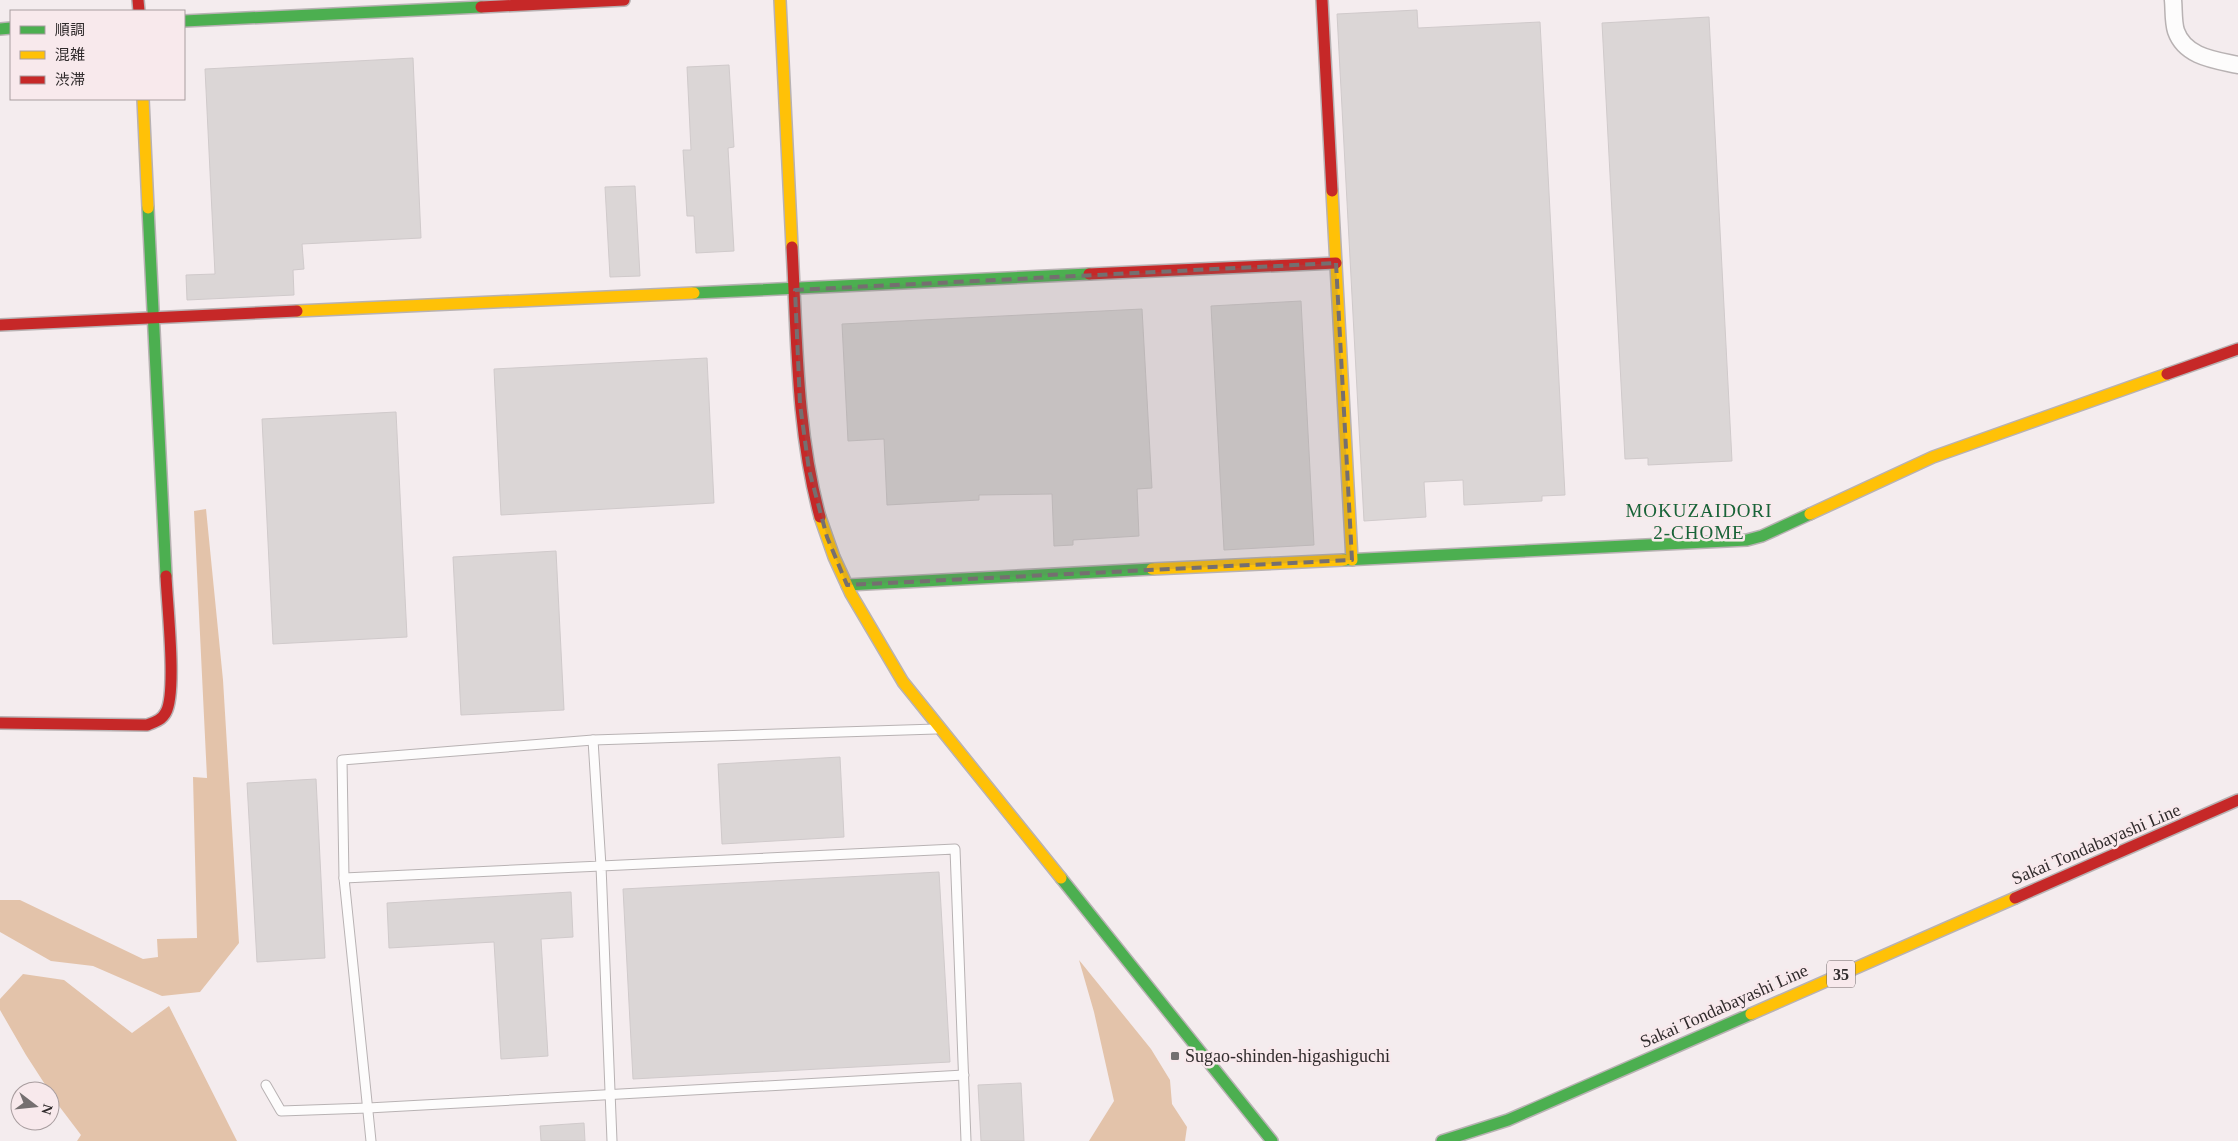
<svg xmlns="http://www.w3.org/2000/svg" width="2238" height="1141" font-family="'Times New Roman','Noto Sans JP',serif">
	<rect width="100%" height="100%" fill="#f4ecee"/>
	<g fill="#e3c3aa">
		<polygon points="206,509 223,680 239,943 200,992 162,996 93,966 51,961 0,932 0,900 20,900 143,959 158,957 157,939 197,938 193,777 207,778 194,511"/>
		<polygon points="1079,960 1151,1049 1170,1080 1172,1104 1187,1127 1185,1141 1089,1141 1114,1101 1094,1012"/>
		<polygon points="23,974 64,980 132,1033 169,1006 237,1141 77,1141 81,1135 59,1106 26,1055 0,1010 0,999"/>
	</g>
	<g fill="#dbd6d6" stroke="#d0cacb">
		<polygon points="1417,10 1418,28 1540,22 1565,495 1542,496 1542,501 1464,505 1463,480 1424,482 1426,517 1364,521 1337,14"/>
		<polygon points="1709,17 1732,461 1648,465 1648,458 1625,459 1602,23"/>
		<polygon points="413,58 421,238 302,244 304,269 293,270 294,295 187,300 186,275 215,274 205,69"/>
		<polygon points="729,65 734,147 728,148 734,251 696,253 694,216 687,216 683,150 691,150 687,67"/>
		<polygon points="635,186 640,276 610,277 605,187"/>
		<polygon points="1301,301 1314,545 1224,550 1211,306"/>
		<polygon points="1142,309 1152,488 1137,489 1139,536 1073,540 1073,545 1054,546 1052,494 979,495 979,500 887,505 884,439 848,441 842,324"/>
		<polygon points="707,358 714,503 501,515 494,369"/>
		<polygon points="396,412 407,637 273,644 262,419"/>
		<polygon points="556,551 564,710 461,715 453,557"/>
		<polygon points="840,757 844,837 722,844 718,764"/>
		<polygon points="316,779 325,958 257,962 247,783"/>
		<polygon points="939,872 950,1062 633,1079 623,889"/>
		<polygon points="571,892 573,937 541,939 548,1056 501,1059 494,942 389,948 387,903"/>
		<polygon points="1021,1083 1024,1141 981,1141 978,1085"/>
		<polygon points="584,1123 585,1141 541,1141 540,1126"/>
	</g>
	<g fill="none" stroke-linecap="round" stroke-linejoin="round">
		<defs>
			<g id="lane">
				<polyline points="344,878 601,866 593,740"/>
				<polyline points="266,1085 281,1111 368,1108 964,1075"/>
				<polyline points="371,1141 344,878 342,760 593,740 936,729"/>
				<polyline points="612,1141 601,866 955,849 966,1141"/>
			</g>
			<path id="street" d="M2173 0C2174 9 2173 22 2176 31 2185 57 2215 60 2238 65"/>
			<g id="fast">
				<polyline points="184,21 481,7"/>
				<polyline points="0,29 11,28"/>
				<polyline points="148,208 166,576"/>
				<polyline points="694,293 1089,274"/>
				<polyline points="1344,560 1747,540 1762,536 1810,514"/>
				<polyline points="847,585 1152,569"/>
				<polyline points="1061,878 1272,1141"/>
				<polyline points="1442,1141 1508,1120 1751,1014"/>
			</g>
			<g id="slow">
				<polyline points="780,0 792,247"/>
				<polyline points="143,99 148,208"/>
				<polyline points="1332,191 1352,560"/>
				<polyline points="297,311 694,293"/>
				<polyline points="1810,514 1933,457 2167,374"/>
				<polyline points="820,517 834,557 851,594 903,682 1061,878"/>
				<polyline points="1152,569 1344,560"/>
				<polyline points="1751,1014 2015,898"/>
			</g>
			<g id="jam">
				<polyline points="138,0 139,11"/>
				<polyline points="1322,0 1332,191"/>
				<polyline points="481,7 624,0"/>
				<path d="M792 247C797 337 796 429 820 517"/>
				<polyline points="1089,274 1336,263"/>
				<polyline points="0,325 297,311"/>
				<polyline points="2167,374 2238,349"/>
				<path d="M0 723 147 725C155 722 162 720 166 712 177 692 167 603 166 576"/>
				<polyline points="2015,898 2238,800"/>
			</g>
		</defs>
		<use href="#lane" stroke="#b8b2b3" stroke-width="11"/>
		<use href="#street" stroke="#b8b2b3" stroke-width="19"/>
		<use href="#fast" stroke="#b8b2b3" stroke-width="14"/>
		<use href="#slow" stroke="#b8b2b3" stroke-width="14"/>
		<use href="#jam" stroke="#b8b2b3" stroke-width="14"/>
		<use href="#lane" stroke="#fdfcfc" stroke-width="9"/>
		<use href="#street" stroke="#fdfcfc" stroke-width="16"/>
		<use href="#fast" stroke="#4caf50" stroke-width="11"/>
		<use href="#slow" stroke="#ffc107" stroke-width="11"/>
		<use href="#jam" stroke="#c62828" stroke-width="11"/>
	</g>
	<path fill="#756f70" fill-opacity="0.2" stroke="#756f70" stroke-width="4" stroke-dasharray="10 6" stroke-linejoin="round" d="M1336 263 1352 560 847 585 827 537 809 470 800 404 795 290Z"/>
	<rect fill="#756f70" stroke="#f8e9ec" stroke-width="2" x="1170" y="1051" width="10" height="10" rx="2.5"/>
	<g text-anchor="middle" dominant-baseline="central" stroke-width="5" stroke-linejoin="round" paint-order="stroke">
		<rect fill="#f8e9ec" stroke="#6c6466" stroke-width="1" x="1827" y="960.5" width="28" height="27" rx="4"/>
		<g font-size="16" font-weight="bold" fill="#302b2c">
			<text x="1841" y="974">35</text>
		</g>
		<g font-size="18" fill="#302b2c" stroke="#f8e9ec">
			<text transform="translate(2096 844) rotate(-23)">Sakai Tondabayashi Line</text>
			<text transform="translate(1724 1006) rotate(-24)">Sakai Tondabayashi Line</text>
		</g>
		<g font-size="18" fill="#302b2c" stroke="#f8e9ec" text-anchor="start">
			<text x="1185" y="1056">Sugao-shinden-higashiguchi</text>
		</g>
		<g font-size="19" letter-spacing="1" fill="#196338" stroke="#f8e9ec">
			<text x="1699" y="510">MOKUZAIDORI<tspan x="1699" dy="22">2-CHOME</tspan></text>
		</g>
	</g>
	<rect x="10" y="10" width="175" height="90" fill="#f8e9ec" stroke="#a89d9f"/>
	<rect x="20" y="26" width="25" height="8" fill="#4caf50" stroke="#a89d9f"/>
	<text x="55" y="35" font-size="15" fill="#302b2c">順調</text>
	<rect x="20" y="51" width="25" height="8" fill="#ffc107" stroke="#a89d9f"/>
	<text x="55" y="60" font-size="15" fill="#302b2c">混雑</text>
	<rect x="20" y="76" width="25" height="8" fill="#c62828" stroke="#a89d9f"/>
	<text x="55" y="85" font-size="15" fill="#302b2c">渋滞</text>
	<g transform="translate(35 1106) rotate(106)"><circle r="24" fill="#f8e9ec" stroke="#a89d9f"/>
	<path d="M0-4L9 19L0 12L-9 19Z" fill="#756f70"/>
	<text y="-8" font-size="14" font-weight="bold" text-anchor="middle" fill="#302b2c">N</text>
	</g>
</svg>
